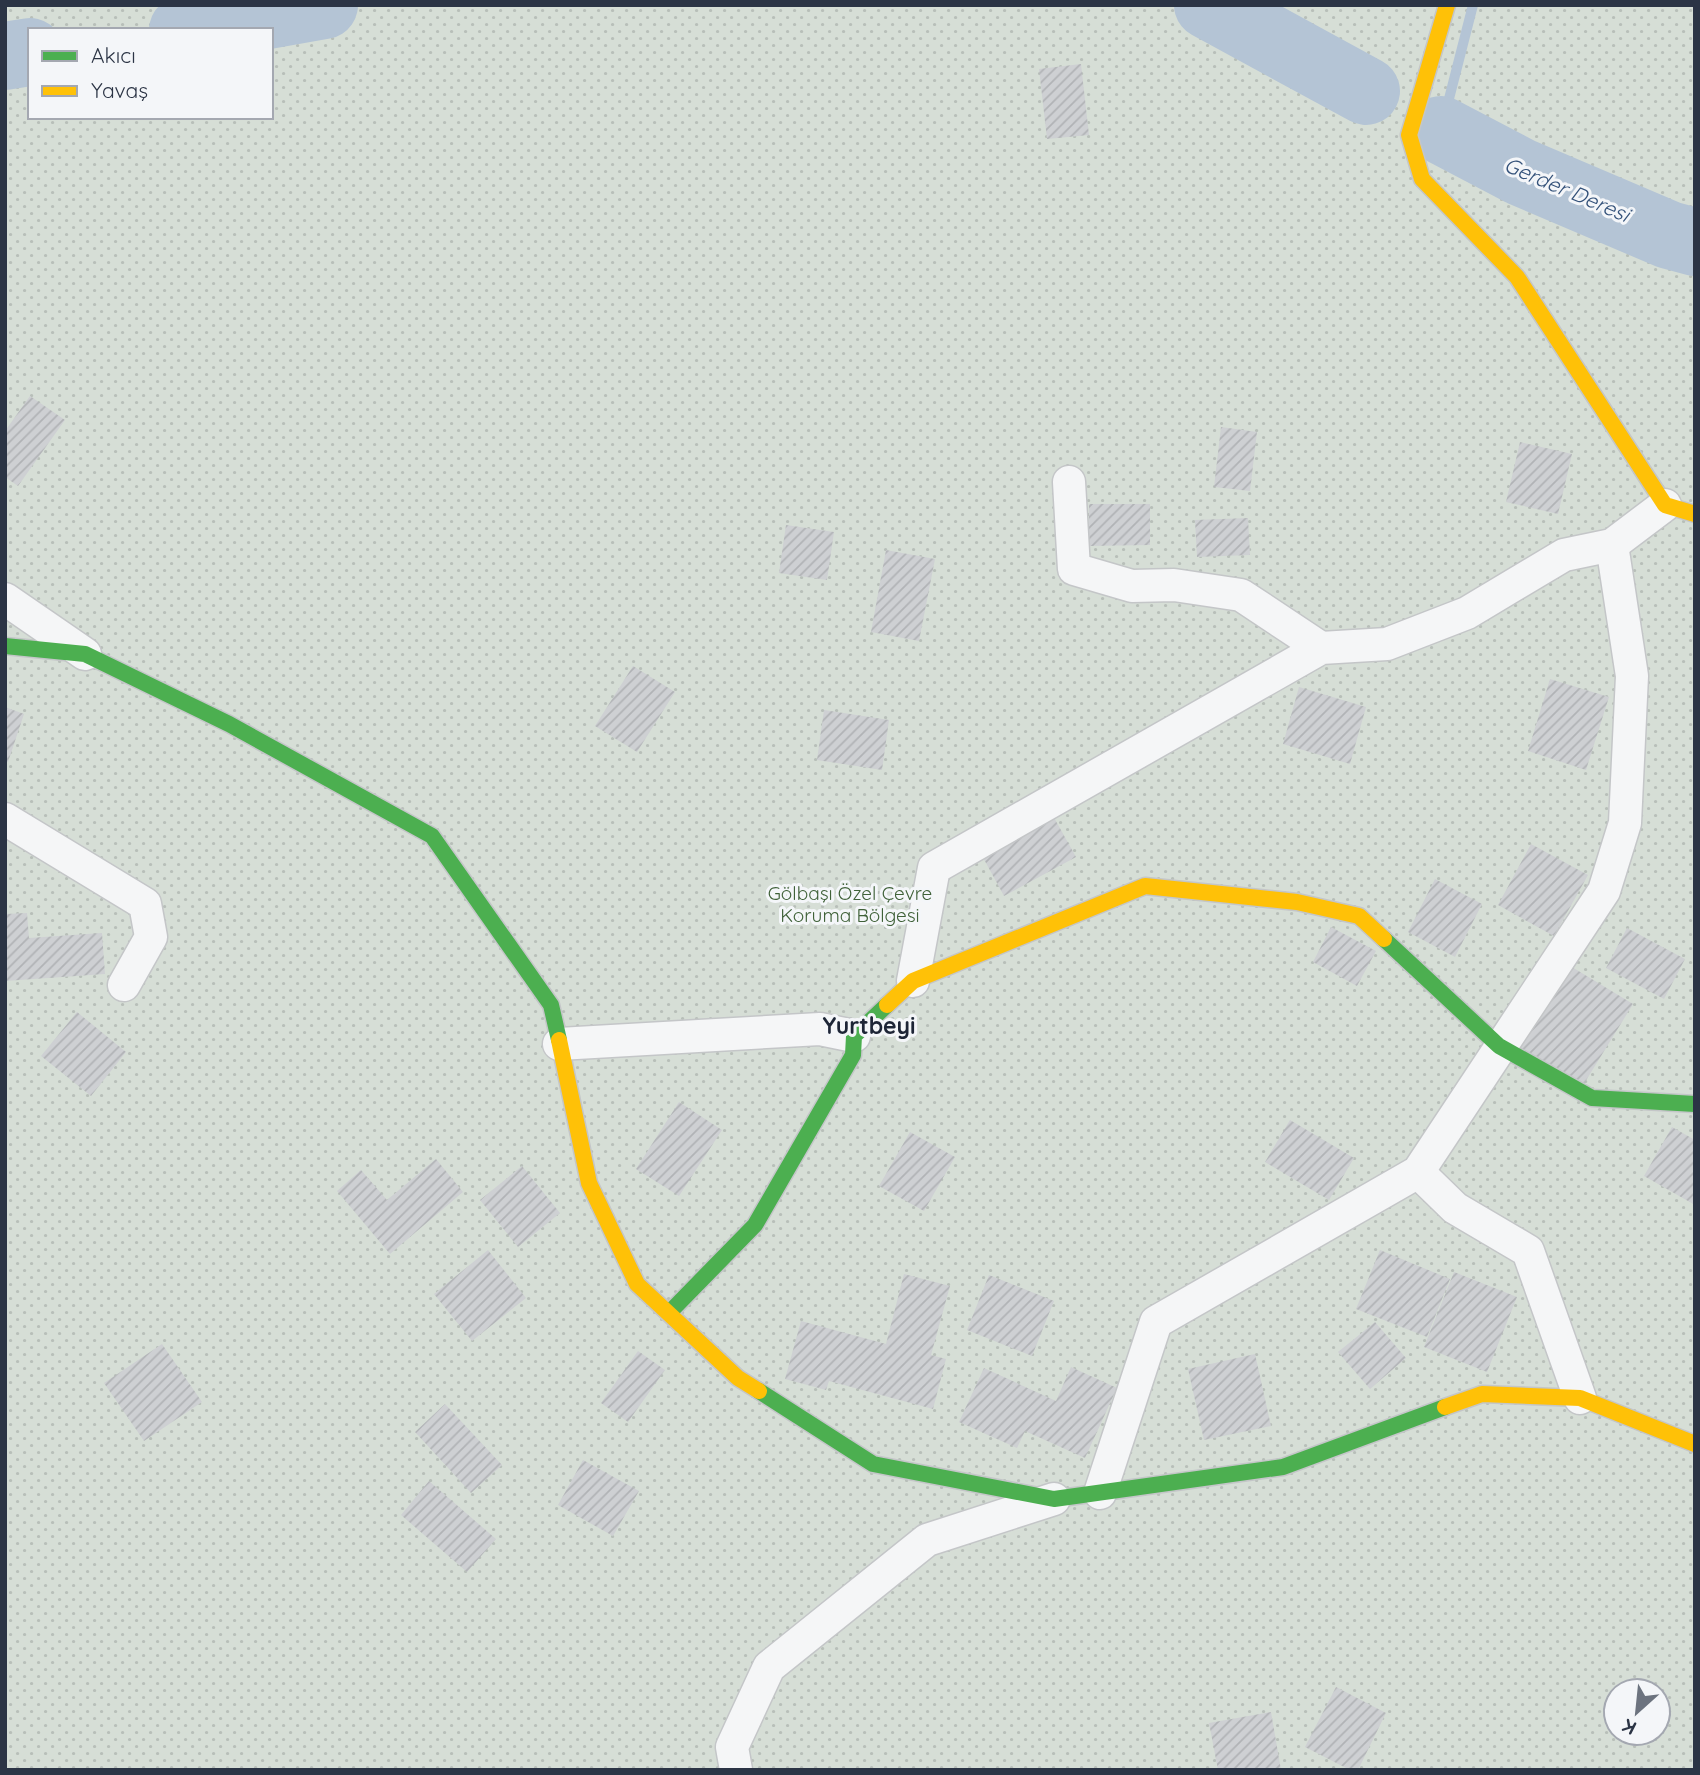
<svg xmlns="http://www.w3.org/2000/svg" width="1700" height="1775" font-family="Quicksand,sans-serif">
	<defs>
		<pattern id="green-dots" width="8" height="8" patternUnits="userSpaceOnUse" patternTransform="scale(1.75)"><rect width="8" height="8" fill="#d6ded6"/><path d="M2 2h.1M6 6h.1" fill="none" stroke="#b8bfb9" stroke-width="1.8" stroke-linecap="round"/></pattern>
		<pattern id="building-hatch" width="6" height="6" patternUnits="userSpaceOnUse" patternTransform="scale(1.75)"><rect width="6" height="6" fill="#ced0d3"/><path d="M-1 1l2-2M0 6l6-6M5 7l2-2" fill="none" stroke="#b1b3b6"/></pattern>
	</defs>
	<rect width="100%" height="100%" fill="#e6e8ea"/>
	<path fill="url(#green-dots)" fill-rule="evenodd" d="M5 5H1695V1770H5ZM30 30H271V117H30ZM1616 1691H1658V1733H1616Z"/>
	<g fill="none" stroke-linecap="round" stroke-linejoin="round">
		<polyline stroke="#b4c4d5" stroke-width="10" points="1441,130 1473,5"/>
		<g stroke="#b4c4d5" stroke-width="68">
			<polyline points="1208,5 1366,91"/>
			<polyline points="183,30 324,5"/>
			<polyline points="5,56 30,52"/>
			<polyline points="1441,130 1521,172 1669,235 1695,242"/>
		</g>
	</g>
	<g fill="url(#building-hatch)">
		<polygon points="1081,64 1089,135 1047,139 1039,69"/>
		<polygon points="30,396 65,420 18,486 5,477 5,431"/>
		<polygon points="1221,427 1257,432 1250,491 1214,487"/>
		<polygon points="1520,442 1572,454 1558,514 1506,502"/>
		<polygon points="1089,504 1150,504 1150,545 1089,546"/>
		<polygon points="1248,518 1250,555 1197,557 1195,520"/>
		<polygon points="786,525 834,532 827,580 779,573"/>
		<polygon points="886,550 935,559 919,641 871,632"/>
		<polygon points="633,666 675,692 637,752 595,726"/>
		<polygon points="1550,679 1609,697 1586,770 1528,751"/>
		<polygon points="1299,687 1366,707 1350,764 1283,744"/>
		<polygon points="5,707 24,714 8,762 5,761"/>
		<polygon points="824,710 889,720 882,770 817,760"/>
		<polygon points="1052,814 1076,857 1004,896 980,852"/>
		<polygon points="1531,844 1588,875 1554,936 1498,905"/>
		<polygon points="1435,879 1482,904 1455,957 1408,932"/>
		<polygon points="27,913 29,938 102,933 105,974 5,981 5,914"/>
		<polygon points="1331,927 1376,951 1357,986 1313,962"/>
		<polygon points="1627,928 1685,959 1664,999 1606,968"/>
		<polygon points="1562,961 1633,1004 1582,1087 1511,1044"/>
		<polygon points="77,1012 126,1052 91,1096 41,1056"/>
		<polygon points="679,1102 722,1130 679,1196 636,1169"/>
		<polygon points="1290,1120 1354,1158 1329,1200 1265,1162"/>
		<polygon points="1672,1127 1695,1140 1695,1205 1644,1176"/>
		<polygon points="910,1132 955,1157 924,1211 879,1186"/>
		<polygon points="436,1159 463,1192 390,1254 337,1191 361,1170 387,1200"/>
		<polygon points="522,1166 560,1213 518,1247 480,1200"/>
		<polygon points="488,1250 526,1298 472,1341 434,1294"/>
		<polygon points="1380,1250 1450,1279 1427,1337 1356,1309"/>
		<polygon points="1454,1272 1517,1297 1487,1372 1424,1347"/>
		<polygon points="904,1274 950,1286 931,1355 946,1359 933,1409 829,1381 826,1390 785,1379 801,1321 886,1344"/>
		<polygon points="989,1275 1054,1301 1032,1356 967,1330"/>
		<polygon points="1375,1322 1406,1358 1370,1389 1338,1352"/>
		<polygon points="162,1344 202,1402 144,1441 104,1383"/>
		<polygon points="638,1351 665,1370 628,1422 601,1403"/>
		<polygon points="1255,1354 1271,1426 1204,1440 1188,1369"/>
		<polygon points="1071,1367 1117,1388 1085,1458 1025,1431 1017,1448 959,1422 984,1368 1056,1401"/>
		<polygon points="445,1404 502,1465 471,1493 415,1432"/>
		<polygon points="583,1460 639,1491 613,1536 558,1505"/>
		<polygon points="429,1481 496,1539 467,1572 401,1515"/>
		<polygon points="1336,1687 1386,1713 1358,1770 1350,1770 1305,1747"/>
		<polygon points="1271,1712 1281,1770 1218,1770 1209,1723"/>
	</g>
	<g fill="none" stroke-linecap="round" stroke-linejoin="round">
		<defs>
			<g id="street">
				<polyline points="1069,482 1074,569 1132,586 1174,585 1241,595 1321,648"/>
				<polyline points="5,599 85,654"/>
				<polyline points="5,819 145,904 151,937 124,985"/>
				<polyline points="913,981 934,868 1321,648 1387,644 1467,613 1564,555 1612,545 1665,505"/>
				<polyline points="559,1044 820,1029 854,1036"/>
				<polyline points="1418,1172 1455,1208 1528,1251 1580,1398"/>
				<polyline points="1100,1493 1156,1322 1418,1172 1604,891 1625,823 1632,676 1612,545"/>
				<polyline points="736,1770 732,1747 769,1667 927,1540 1054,1499"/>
			</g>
			<g id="fast">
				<polyline points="5,646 85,654 229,724 432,836 551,1005 559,1040"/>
				<polyline points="1384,939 1499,1046 1592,1098 1695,1104"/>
				<polyline points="669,1313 755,1225 853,1055 854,1036 887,1005"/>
				<polyline points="759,1391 873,1464 1054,1499 1283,1467 1445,1407"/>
			</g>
			<g id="slow">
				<polyline points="1447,5 1409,135 1422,179 1517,277 1665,505 1695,514"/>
				<polyline points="887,1005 913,981 1145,886 1297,902 1359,916 1384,939"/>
				<polyline points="559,1040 589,1183 637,1284 738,1378 759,1391"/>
				<polyline points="1445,1407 1482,1394 1580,1398 1695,1444"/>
			</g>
		</defs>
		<use href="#street" stroke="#c4c6c8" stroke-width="35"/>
		<use href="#fast" stroke="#c4c6c8" stroke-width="19"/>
		<use href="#slow" stroke="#c4c6c8" stroke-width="19"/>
		<use href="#street" stroke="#f5f6f7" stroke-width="32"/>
		<use href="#fast" stroke="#4caf50" stroke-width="16"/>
		<use href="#slow" stroke="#ffc107" stroke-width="16"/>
	</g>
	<g text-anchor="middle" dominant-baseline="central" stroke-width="6" stroke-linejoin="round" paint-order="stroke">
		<g font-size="19" fill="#3f6138" stroke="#f4f6f9">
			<text x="850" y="893">Gölbaşı Özel Çevre<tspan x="850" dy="22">Koruma Bölgesi</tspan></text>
		</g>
		<g font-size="21" font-style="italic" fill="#34527a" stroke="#f4f6f9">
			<text transform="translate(1567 189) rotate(23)">Gerder Deresi</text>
		</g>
		<g font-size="23" font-weight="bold" fill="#1d2536" stroke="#f4f6f9">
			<text x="869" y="1025">Yurtbeyi</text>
		</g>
	</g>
	<rect width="1700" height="1775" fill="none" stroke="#2b3445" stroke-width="14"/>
	<rect x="28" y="28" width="245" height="91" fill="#f4f6f9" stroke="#a4a8b1" stroke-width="2"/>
	<rect x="42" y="51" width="35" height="10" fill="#4caf50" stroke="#a4a8b1" stroke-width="2"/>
	<text x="91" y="63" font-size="21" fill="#2b3445">Akıcı</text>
	<rect x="42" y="86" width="35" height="10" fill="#ffc107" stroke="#a4a8b1" stroke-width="2"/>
	<text x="91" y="98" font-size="21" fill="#2b3445">Yavaş</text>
	<g transform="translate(1637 1712) rotate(207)"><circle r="33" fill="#f4f6f9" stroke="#a4a8b1" stroke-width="2"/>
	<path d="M0-5L12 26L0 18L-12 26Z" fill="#6c737f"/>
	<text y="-10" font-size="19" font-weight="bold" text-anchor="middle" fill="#2b3445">K</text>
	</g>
</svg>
